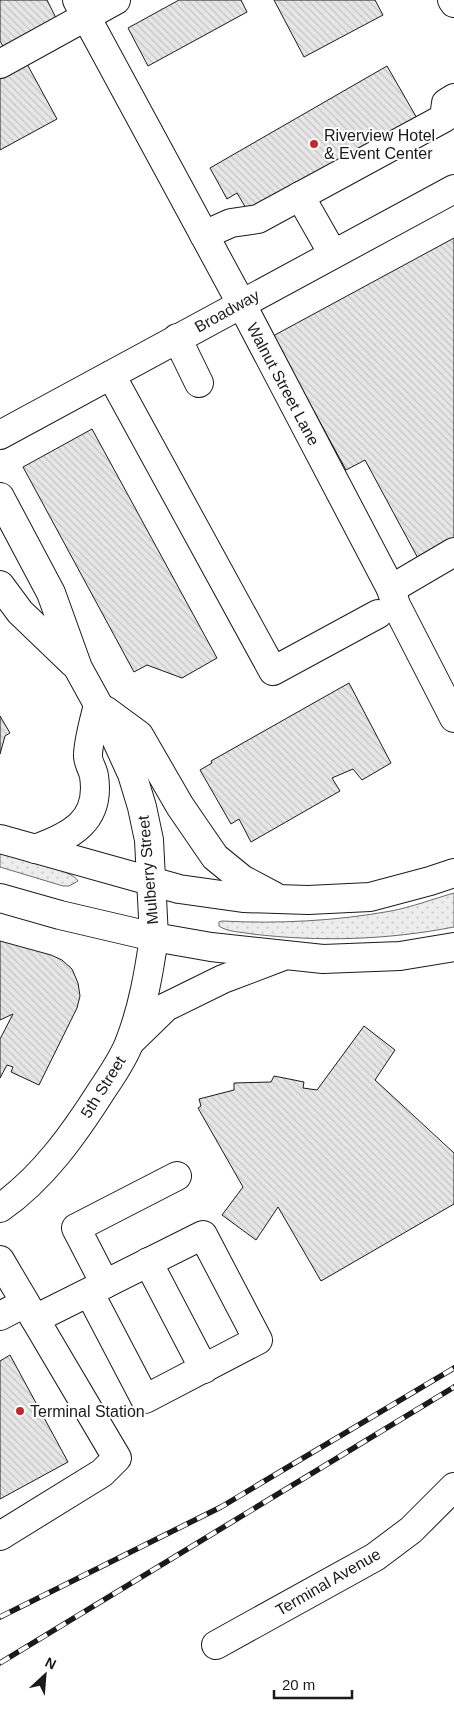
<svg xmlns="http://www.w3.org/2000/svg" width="454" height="1720" font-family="Arial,sans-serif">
	<defs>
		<pattern id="green-dots" width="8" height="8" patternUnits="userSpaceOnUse" patternTransform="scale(1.25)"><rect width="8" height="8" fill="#ededed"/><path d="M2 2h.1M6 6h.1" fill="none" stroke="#cbcbcb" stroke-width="1.8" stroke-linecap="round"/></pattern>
		<pattern id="building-back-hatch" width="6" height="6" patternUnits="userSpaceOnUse" patternTransform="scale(1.25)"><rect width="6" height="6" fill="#e6e6e6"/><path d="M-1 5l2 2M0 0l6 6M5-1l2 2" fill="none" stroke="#c5c5c5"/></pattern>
	</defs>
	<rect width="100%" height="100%" fill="#fff"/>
	<g fill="url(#green-dots)" stroke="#6a6a6a">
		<path d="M0 852C14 856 73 870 78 881L69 886H63L0 867Z"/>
		<path d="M454 893V927C387 940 320 942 252 934 242 932 227 932 219 926V922L222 921C278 924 336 921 391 911 412 907 433 899 454 893Z"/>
	</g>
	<g fill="url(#building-back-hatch)" stroke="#1a1a1a">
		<polygon points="0,0 47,0 57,20 4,48 0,41"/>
		<polygon points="179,0 241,0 247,12 148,66 128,28"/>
		<polygon points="274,0 375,0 383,15 304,57"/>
		<polygon points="27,64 57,119 0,150 0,79"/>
		<polygon points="387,66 418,120 250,215 237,193 227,199 210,168"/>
		<polygon points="454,238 454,544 420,562 365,460 346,470 273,336"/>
		<polygon points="92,429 217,658 182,678 147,665 134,672 23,467"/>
		<polygon points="349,683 391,763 362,780 353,769 332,778 340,791 251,842 239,819 231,824 200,770 212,763 211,761"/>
		<polygon points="0,716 10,733 5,736 0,754"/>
		<polygon points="0,941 51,955 62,960 72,969 78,983 80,996 77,1008 39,1085 11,1072 13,1067 7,1065 0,1078 0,1039 13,1014 0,1020"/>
		<polygon points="364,1026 395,1050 375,1080 454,1153 454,1204 321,1281 278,1207 256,1240 222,1215 243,1187 198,1108 201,1106 199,1099 234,1090 234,1083 271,1082 274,1076 304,1082 303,1088 317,1090"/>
		<polygon points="10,1355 68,1462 0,1499 0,1361"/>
	</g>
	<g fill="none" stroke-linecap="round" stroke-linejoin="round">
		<defs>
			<g id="minor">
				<polyline points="77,0 241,303 391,589 396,605 454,718"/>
				<polyline points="452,0 454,3"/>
				<polyline points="0,64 116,0"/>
				<polyline points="300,196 333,254"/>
				<polyline points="204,235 231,223 258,219 444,118 446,103 454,98"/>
				<polyline points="177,338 199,383"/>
				<polyline points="111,375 273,671 378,614"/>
				<polyline points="0,435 454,189"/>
				<polyline points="391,589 454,552"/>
				<path d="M0 1208C43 1178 74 1134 102 1090 112 1075 124 1058 130 1041 143 1007 149 972 154 937"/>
				<polyline points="0,1260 117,1458 102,1473 0,1536"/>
				<polyline points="148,1262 204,1369"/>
				<polyline points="105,1284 76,1228 177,1176"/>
				<polyline points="0,1316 25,1303"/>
				<polyline points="35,1319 203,1235 258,1340 145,1399 89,1292"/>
				<polyline points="216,1645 375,1557 411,1530 454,1487"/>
			</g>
			<g id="major">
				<polyline points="0,497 51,593 78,668 111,728 132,774 142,807 149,840 154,937"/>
				<polyline points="0,585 20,612 73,663"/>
				<polyline points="105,710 139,735 180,806 215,857 242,879 274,896"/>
				<polyline points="0,839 179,889 243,898 308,900 370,897 430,881 454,873"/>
				<path d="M35 849C71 836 101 821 94 776 93 769 87 762 88 754 89 738 94 721 98 705"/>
				<polyline points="0,898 60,915 154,937 211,947 323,959 400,956 454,947"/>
				<polyline points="130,1042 166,1007 223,979 281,957"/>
			</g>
		</defs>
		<use href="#minor" stroke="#1a1a1a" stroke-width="30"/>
		<use href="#major" stroke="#1a1a1a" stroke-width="30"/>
		<use href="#minor" stroke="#fff" stroke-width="28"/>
		<use href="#major" stroke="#fff" stroke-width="28"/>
		<defs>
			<g id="rail">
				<polyline points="0,1617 221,1507 454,1368"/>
				<polyline points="0,1663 454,1387"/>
			</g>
		</defs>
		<use href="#rail" stroke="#1a1a1a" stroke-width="5.5"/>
		<use href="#rail" stroke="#fff" stroke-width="4" stroke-dasharray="11" stroke-linecap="butt"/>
	</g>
	<g fill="#c62828" stroke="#fff" stroke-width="2">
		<circle cx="314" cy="144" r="5"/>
		<circle cx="20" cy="1411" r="5"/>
	</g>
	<g text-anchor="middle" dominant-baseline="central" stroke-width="4" stroke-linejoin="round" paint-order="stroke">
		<g font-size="16" fill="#1a1a1a" stroke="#fff" text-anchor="start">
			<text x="324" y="135">Riverview Hotel<tspan x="324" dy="18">&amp; Event Center</tspan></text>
			<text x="30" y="1411">Terminal Station</text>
		</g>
		<g font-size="16" fill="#1a1a1a" stroke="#fff">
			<text transform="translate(227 311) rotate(-29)">Broadway</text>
			<text transform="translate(283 384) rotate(62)">Walnut Street Lane</text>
			<text transform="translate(148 870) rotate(-95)">Mulberry Street</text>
			<text transform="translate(103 1087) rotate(-58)">5th Street</text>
			<text transform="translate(328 1582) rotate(-30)">Terminal Avenue</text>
		</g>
	</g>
	<g transform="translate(45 1675) rotate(26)" stroke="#ffffff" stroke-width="4" paint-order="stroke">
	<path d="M0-4L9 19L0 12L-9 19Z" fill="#1a1a1a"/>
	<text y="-8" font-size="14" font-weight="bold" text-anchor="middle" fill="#1a1a1a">N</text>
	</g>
	<path d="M274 1690v8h78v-8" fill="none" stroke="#1a1a1a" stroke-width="2.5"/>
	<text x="282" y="1690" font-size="15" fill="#1a1a1a" stroke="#ffffff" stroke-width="4" paint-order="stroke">20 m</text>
</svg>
